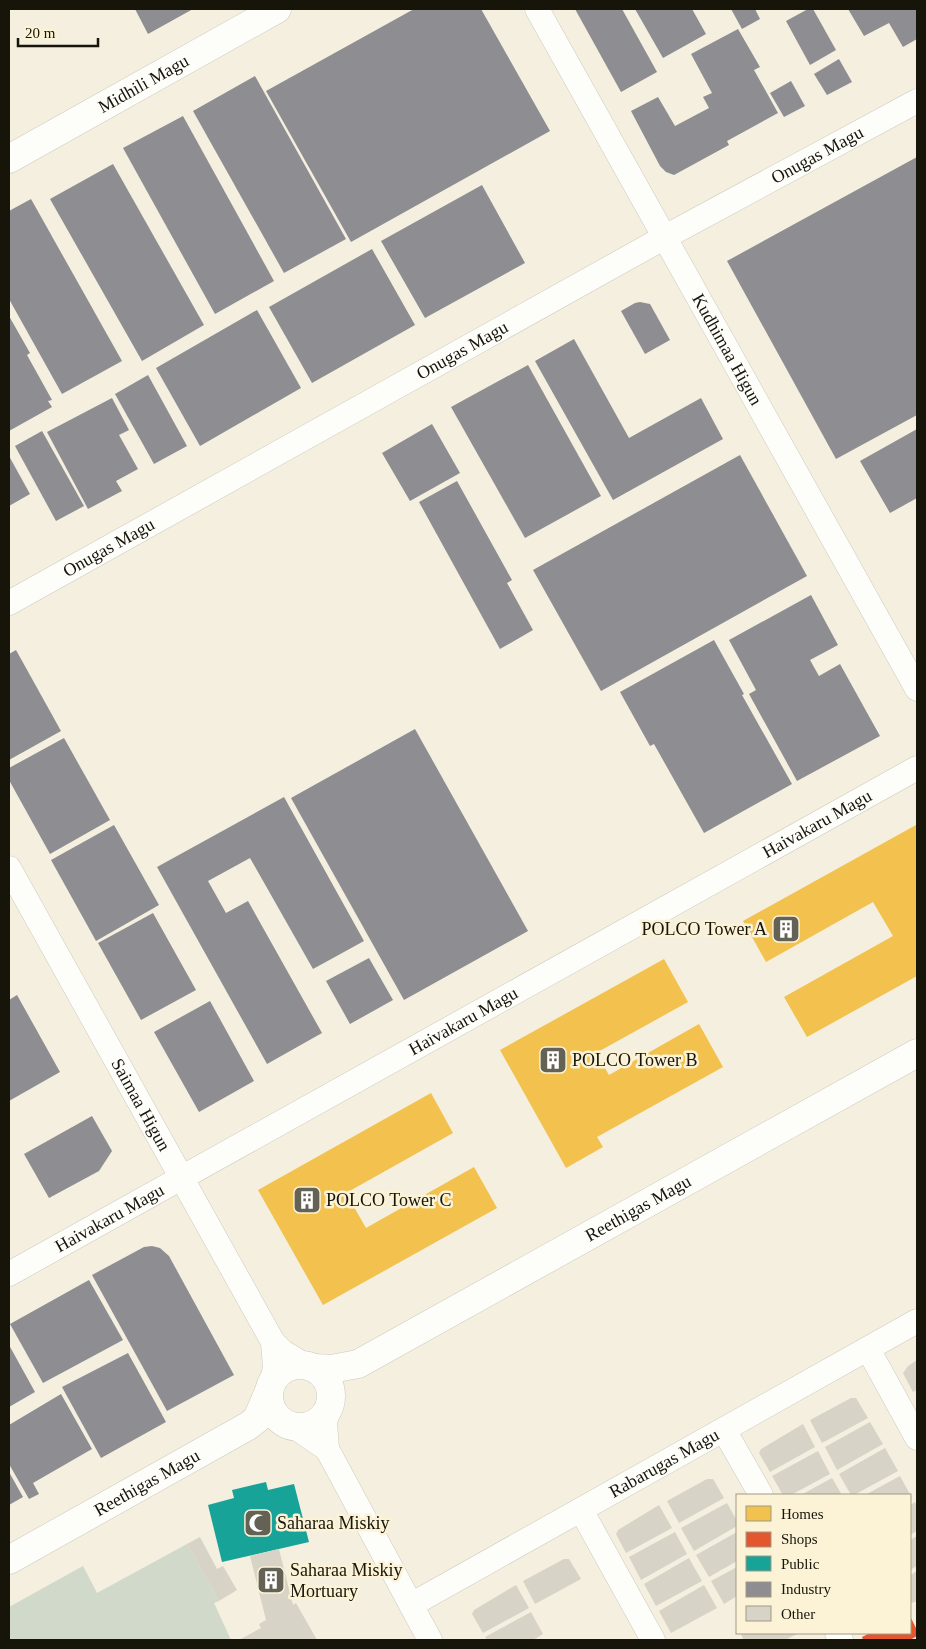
<svg xmlns="http://www.w3.org/2000/svg" width="926" height="1649" font-family="Georgia,serif">
	<rect width="100%" height="100%" fill="#f4efdf"/>
	<polygon fill="#d0d9ca" points="187,1544 219,1601 214,1603 231,1640 9,1640 9,1607 83,1566 97,1593"/>
	<g fill="#f2c14e">
		<polygon points="916,825 917,976 807,1037 784,997 893,936 873,902 766,962 743,921"/>
		<polygon points="664,959 688,1002 596,1053 609,1075 699,1024 723,1067 597,1137 603,1147 566,1168 500,1050"/>
		<polygon points="431,1093 453,1133 346,1193 366,1228 474,1167 497,1208 323,1305 258,1190"/>
	</g>
	<polygon fill="#e4572e" points="910,1616 917,1630 917,1636 910,1640 863,1640 862,1637 870,1633 910,1633"/>
	<polygon fill="#17a398" points="266,1482 268,1490 294,1484 309,1542 222,1562 208,1505 234,1498 232,1490"/>
	<g fill="#8d8d92">
		<polygon points="135,9 193,9 148,34"/>
		<polygon points="414,9 481,9 550,131 351,242 266,91"/>
		<polygon points="575,9 622,9 657,72 621,92"/>
		<polygon points="635,9 692,9 706,34 663,58"/>
		<polygon points="731,9 755,9 760,19 742,29"/>
		<polygon points="808,9 813,9 836,50 810,65 786,21"/>
		<polygon points="848,9 917,9 917,39 903,47 889,23 864,36"/>
		<polygon points="738,29 760,67 754,70 778,113 727,141 729,145 674,175 666,172 660,166 631,111 658,97 675,126 709,108 703,97 712,93 691,54"/>
		<polygon points="839,59 852,82 827,95 814,74"/>
		<polygon points="255,76 346,239 284,273 193,111"/>
		<polygon points="791,81 805,106 784,117 770,93"/>
		<polygon points="183,116 274,281 215,314 123,148"/>
		<polygon points="917,157 917,415 836,459 727,261"/>
		<polygon points="113,164 204,325 142,361 50,199"/>
		<polygon points="482,185 525,263 425,318 381,241"/>
		<polygon points="31,199 122,361 62,394 9,299 9,211"/>
		<polygon points="372,249 415,325 312,383 269,307"/>
		<polygon points="640,302 650,304 670,340 645,354 621,311 635,303"/>
		<polygon points="257,310 301,388 200,446 156,368"/>
		<polygon points="9,316 30,353 27,355 52,400 48,401 52,407 9,431"/>
		<polygon points="574,339 629,438 701,398 723,439 613,500 535,361"/>
		<polygon points="528,365 601,496 525,538 451,407"/>
		<polygon points="148,375 187,446 154,464 115,394"/>
		<polygon points="112,398 129,430 119,435 138,469 116,481 122,491 88,509 47,432"/>
		<polygon points="432,424 460,473 410,501 382,453"/>
		<polygon points="917,429 917,498 890,513 860,461"/>
		<polygon points="42,431 84,506 56,521 15,446"/>
		<polygon points="740,455 807,576 601,691 533,570"/>
		<polygon points="9,456 30,494 9,506"/>
		<polygon points="457,481 512,580 507,583 533,630 500,649 419,502"/>
		<polygon points="811,595 838,645 810,660 819,676 840,664 880,736 797,781 749,694 756,690 729,640"/>
		<polygon points="714,640 744,694 742,695 792,784 704,833 654,744 650,746 620,692"/>
		<polygon points="16,650 61,731 9,760 9,654"/>
		<polygon points="415,729 528,931 404,1000 291,798"/>
		<polygon points="64,738 110,820 50,854 9,780 9,768"/>
		<polygon points="284,797 364,941 313,969 250,858 208,881 226,913 248,901 322,1033 267,1064 157,867"/>
		<polygon points="114,825 159,905 96,941 51,860"/>
		<polygon points="153,913 196,990 141,1020 98,943"/>
		<polygon points="369,958 393,1000 350,1024 326,981"/>
		<polygon points="17,995 60,1072 9,1101 9,1000"/>
		<polygon points="210,1001 254,1081 199,1112 154,1032"/>
		<polygon points="92,1116 112,1151 99,1171 49,1198 24,1154"/>
		<polygon points="152,1246 160,1248 169,1256 234,1375 167,1411 92,1275 144,1247"/>
		<polygon points="89,1280 123,1340 43,1383 10,1324"/>
		<polygon points="9,1345 35,1392 9,1407"/>
		<polygon points="128,1353 166,1422 101,1458 62,1387"/>
		<polygon points="61,1394 92,1449 33,1483 39,1494 29,1499 9,1464 9,1425"/>
		<polygon points="9,1472 23,1497 9,1505"/>
	</g>
	<g fill="#d7d3c6">
		<polygon points="917,1360 917,1390 913,1392 903,1373 908,1366"/>
		<polygon points="851,1398 856,1398 868,1418 822,1443 810,1420"/>
		<polygon points="870,1422 883,1444 837,1470 825,1447"/>
		<polygon points="803,1424 815,1447 770,1472 759,1453 761,1449"/>
		<polygon points="885,1448 898,1471 854,1495 851,1495 839,1474"/>
		<polygon points="818,1451 830,1474 791,1495 783,1495 772,1476"/>
		<polygon points="900,1476 912,1498 910,1499 910,1495 865,1495"/>
		<polygon points="832,1478 842,1495 801,1495"/>
		<polygon points="707,1479 713,1479 724,1498 679,1523 667,1501"/>
		<polygon points="915,1502 917,1507 917,1531 910,1535 910,1505"/>
		<polygon points="727,1503 737,1521 737,1526 694,1551 681,1528"/>
		<polygon points="659,1505 672,1528 626,1553 616,1534 618,1530"/>
		<polygon points="675,1532 687,1554 641,1580 629,1557"/>
		<polygon points="737,1532 737,1561 709,1577 696,1555"/>
		<polygon points="917,1536 917,1566 910,1570 910,1540"/>
		<polygon points="200,1537 217,1569 223,1566 237,1590 219,1601 187,1544"/>
		<polygon points="279,1549 293,1605 296,1603 317,1640 239,1640 261,1628 259,1624 266,1620 250,1556"/>
		<polygon points="689,1558 702,1581 656,1606 644,1584"/>
		<polygon points="564,1559 569,1559 581,1579 535,1604 523,1581"/>
		<polygon points="737,1567 737,1596 724,1604 711,1581"/>
		<polygon points="917,1571 917,1601 912,1603 910,1600 910,1575"/>
		<polygon points="516,1585 529,1608 483,1633 472,1614 474,1610"/>
		<polygon points="704,1585 717,1608 671,1633 659,1611"/>
		<polygon points="531,1612 543,1634 533,1640 487,1640 485,1637"/>
		<polygon points="745,1633 799,1633 785,1640 744,1640 741,1635"/>
	</g>
	<g fill="none" stroke-linecap="round" stroke-linejoin="round">
		<defs>
			<g id="street">
				<path id="s1" d="M537 9 917 689"/>
				<path id="s2" d="M9 603 665 237 917 101"/>
				<path id="s3" d="M9 868 273 1342 283 1352 305 1365"/>
				<path id="s4" d="M9 1274 917 768"/>
				<polyline points="868,1349 917,1438"/>
				<polyline points="272,1382 275,1367 273,1342"/>
				<polyline points="295,1427 327,1449 430,1640"/>
				<polyline points="724,1430 761,1495"/>
				<polyline points="327,1449 325,1423 328,1410"/>
				<polyline points="581,1510 653,1640"/>
				<path id="s5" d="M411 1605 917 1321"/>
				<polyline points="837,1633 841,1640"/>
			</g>
			<g id="secondary">
				<path id="s6" d="M9 159 277 9"/>
				<circle cx="300" cy="1396" r="31"/>
				<path id="s7" d="M315 1368 331 1369 358 1364 917 1053"/>
				<path id="s8" d="M9 1560 248 1426 257 1419 269 1391"/>
			</g>
		</defs>
		<use href="#street" stroke="#cecabe" stroke-width="25"/>
		<use href="#secondary" stroke="#cecabe" stroke-width="29"/>
		<use href="#street" stroke="#fdfdfa" stroke-width="24"/>
		<use href="#secondary" stroke="#fdfdfa" stroke-width="28"/>
	</g>
	<defs>
		<symbol id="building-square" viewBox="-11 -11 22 22"><rect x="-9" y="-9" width="18" height="18" rx="4" fill="#646155" stroke="#fcf3d7"/><path d="M-4-6H4V6H1V3H-1V6H-4ZM-2.5-4.3h1.7v1.8h-1.7ZM.8-4.3h1.7v1.8H.8ZM-2.5-1h1.7V.8h-1.7ZM.8-1h1.7V.8H.8Z" fill="#fff"/></symbol>
		<symbol id="mosque-square" viewBox="-11 -11 22 22"><rect x="-9" y="-9" width="18" height="18" rx="4" fill="#646155" stroke="#fcf3d7"/><path d="M3.5-4.9A6 6 0 1 0 3.5 4.9A5 5 0 1 1 3.5-4.9Z" fill="#fff"/></symbol>
	</defs>
	<g fill-rule="evenodd">
		<use href="#building-square" x="770" y="913" width="32" height="32"/>
		<use href="#building-square" x="537" y="1044" width="32" height="32"/>
		<use href="#building-square" x="291" y="1184" width="32" height="32"/>
		<use href="#mosque-square" x="242" y="1507" width="32" height="32"/>
		<use href="#building-square" x="255" y="1564" width="32" height="32"/>
	</g>
	<g text-anchor="middle" dominant-baseline="central" stroke-width="5" stroke-linejoin="round" paint-order="stroke">
		<g font-size="18" fill="#17140a" stroke="#fcf3d7">
			<text stroke="none"><textPath href="#s6" startOffset="154">Midhili Magu</textPath></text>
			<text stroke="none"><textPath href="#s2" startOffset="924">Onugas Magu</textPath></text>
			<text stroke="none"><textPath href="#s1" startOffset="390">Kudhimaa Higun</textPath></text>
			<text stroke="none"><textPath href="#s2" startOffset="519">Onugas Magu</textPath></text>
			<text stroke="none"><textPath href="#s2" startOffset="114">Onugas Magu</textPath></text>
			<text stroke="none"><textPath href="#s4" startOffset="925">Haivakaru Magu</textPath></text>
			<text stroke="none"><textPath href="#s4" startOffset="520">Haivakaru Magu</textPath></text>
			<text stroke="none"><textPath href="#s3" startOffset="271">Saimaa Higun</textPath></text>
			<text stroke="none"><textPath href="#s7" startOffset="364">Reethigas Magu</textPath></text>
			<text stroke="none"><textPath href="#s4" startOffset="115">Haivakaru Magu</textPath></text>
			<text stroke="none"><textPath href="#s5" startOffset="290">Rabarugas Magu</textPath></text>
			<text stroke="none"><textPath href="#s8" startOffset="158">Reethigas Magu</textPath></text>
		</g>
		<g font-size="18" fill="#17140a" stroke="#fcf3d7" text-anchor="start">
			<text x="767" y="929" text-anchor="end">POLCO Tower A</text>
			<text x="572" y="1060">POLCO Tower B</text>
			<text x="326" y="1200">POLCO Tower C</text>
			<text x="277" y="1523">Saharaa Miskiy</text>
			<text x="290" y="1570">Saharaa Miskiy<tspan x="290" dy="21">Mortuary</tspan></text>
		</g>
	</g>
	<rect width="926" height="1649" fill="none" stroke="#17140a" stroke-width="20"/>
	<rect x="736" y="1494" width="175" height="140" fill="#fcf3d7" stroke="#a09a85"/>
	<rect x="746" y="1506" width="25" height="15" fill="#f2c14e" stroke="#a09a85"/>
	<text x="781" y="1519" font-size="15" fill="#17140a">Homes</text>
	<rect x="746" y="1532" width="25" height="15" fill="#e4572e" stroke="#a09a85"/>
	<text x="781" y="1544" font-size="15" fill="#17140a">Shops</text>
	<rect x="746" y="1556" width="25" height="15" fill="#17a398" stroke="#a09a85"/>
	<text x="781" y="1569" font-size="15" fill="#17140a">Public</text>
	<rect x="746" y="1582" width="25" height="15" fill="#8d8d92" stroke="#a09a85"/>
	<text x="781" y="1594" font-size="15" fill="#17140a">Industry</text>
	<rect x="746" y="1606" width="25" height="15" fill="#d7d3c6" stroke="#a09a85"/>
	<text x="781" y="1619" font-size="15" fill="#17140a">Other</text>
	<path d="M18 38v8h80v-8" fill="none" stroke="#17140a" stroke-width="2.5"/>
	<text x="25" y="38" font-size="15" fill="#17140a" stroke="#fcf3d7" stroke-width="4" paint-order="stroke">20 m</text>
</svg>
